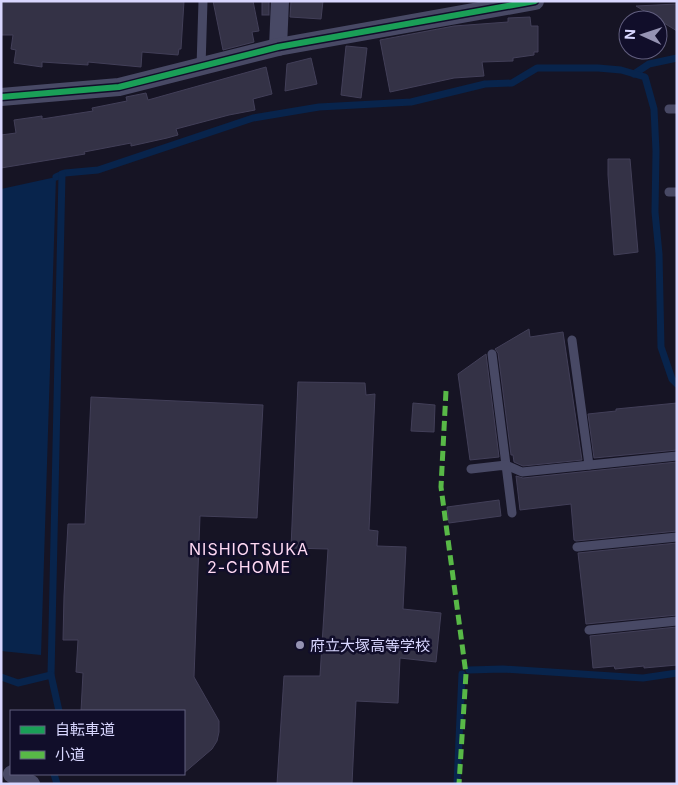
<svg xmlns="http://www.w3.org/2000/svg" width="678" height="785" font-family="Inter,'Noto Sans JP',sans-serif">
	<rect width="100%" height="100%" fill="#161424"/>
	<polygon fill="#08244c" points="56,177 41,655 1,651 1,189"/>
	<g fill="none" stroke-linecap="round" stroke-linejoin="round">
		<g stroke="#08244c" stroke-width="7">
			<polyline points="634,74 649,64 677,58"/>
			<polyline points="56,177 65,173 98,170 253,118 319,107 411,102 485,84 512,83 537,68 598,68 621,70 645,77 654,109 656,151 655,212 659,254 661,347 672,379 677,384"/>
			<polyline points="469,670 503,669 643,678 677,673"/>
			<polyline points="51,675 62,174"/>
			<polyline points="1,677 18,683 51,675 59,711"/>
			<polyline points="54,774 57,784"/>
			<polyline points="457,784 462,674"/>
		</g>
	</g>
	<g fill="#343246" stroke="#423f58">
		<polygon points="1,1 184,1 181,49 179,49 178,55 142,52 141,67 88,62 88,65 42,62 42,67 14,63 16,50 11,49 13,35 1,35"/>
		<polygon points="213,1 253,1 259,31 252,32 254,42 223,50"/>
		<rect x="262" y="1" width="7" height="14"/>
		<polygon points="291,1 323,1 321,19 290,17"/>
		<polygon points="677,4 677,31 636,6"/>
		<polygon points="530,17 531,26 538,26 538,52 534,52 534,55 513,58 513,61 482,62 484,76 454,78 390,92 380,40 454,26 508,22 508,18"/>
		<polygon points="346,46 367,48 361,98 341,95"/>
		<polygon points="311,58 317,84 285,91 287,64"/>
		<polygon points="266,67 272,94 253,99 255,110 229,115 176,129 178,135 167,138 131,146 131,143 84,152 85,154 1,168 1,135 16,133 14,120 42,116 42,119 93,111 92,108 127,101 126,97 146,93 148,100"/>
		<polygon points="608,159 630,159 638,252 614,255 608,175"/>
		<polygon points="529,329 530,337 563,332 582,460 523,466 514,462 513,455 511,455 498,353 495,349"/>
		<polygon points="486,354 499,457 470,460 458,374"/>
		<polygon points="298,382 365,383 366,395 375,394 369,530 378,531 377,546 406,547 403,609 441,613 436,662 400,658 398,703 356,701 352,784 277,784 284,676 320,676 328,549 291,548"/>
		<polygon points="91,397 263,405 257,518 200,516 194,677 219,721 219,732 217,741 212,749 184,773 184,711 81,711 83,673 76,672 78,640 63,640 64,596 68,524 85,524"/>
		<polygon points="413,403 435,405 434,432 411,431"/>
		<polygon points="677,403 677,450 594,458 588,414 616,411 616,409"/>
		<polygon points="677,462 677,531 576,541 574,540 571,504 520,510 516,476 523,478"/>
		<polygon points="499,500 501,516 449,523 447,507"/>
		<polygon points="677,543 677,615 586,624 578,553"/>
		<polygon points="677,627 677,665 644,668 644,666 615,669 614,666 593,668 590,636"/>
	</g>
	<g fill="none" stroke-linecap="round" stroke-linejoin="round">
		<g stroke="#484965" stroke-width="9">
			<polyline points="201,67 203,1"/>
			<polyline points="669,109 677,109"/>
			<polyline points="669,192 677,192"/>
			<polyline points="572,340 589,465"/>
			<polyline points="492,354 506,465 522,472 677,456"/>
			<polyline points="471,469 506,465 512,513"/>
			<polyline points="577,547 677,537"/>
			<polyline points="589,630 677,621"/>
		</g>
		<g stroke="#484965" stroke-width="18">
			<polyline points="278,47 280,1"/>
			<polyline points="1,97 119,87 278,47 535,1"/>
			<polyline points="12,774 31,784"/>
		</g>
		<polyline stroke="#58b947" stroke-width="5" stroke-dasharray="10 5" stroke-linecap="butt" points="446,391 441,487 466,674 459,784"/>
		<defs>
			<polyline id="cycleway" points="1,97 119,87 278,47 535,1"/>
		</defs>
		<use href="#cycleway" stroke="#110e2a" stroke-width="9"/>
		<use href="#cycleway" stroke="#1a9f57" stroke-width="6"/>
	</g>
	<circle fill="#9593b2" stroke="#110e2a" stroke-width="2" cx="300" cy="645" r="5"/>
	<g text-anchor="middle" dominant-baseline="central" stroke-width="5" stroke-linejoin="round" paint-order="stroke">
		<g font-size="15" fill="#d9d7ff" stroke="#110e2a" text-anchor="start">
			<text x="310" y="645">府立大塚高等学校</text>
		</g>
		<g font-size="16" letter-spacing="1" fill="#ffd9f3" stroke="#110e2a">
			<text x="249" y="549">NISHIOTSUKA<tspan x="249" dy="18">2-CHOME</tspan></text>
		</g>
	</g>
	<rect width="678" height="785" fill="none" stroke="#d9d7ff" stroke-width="5"/>
	<rect x="10" y="710" width="175" height="65" fill="#110e2a" stroke="#615e7f"/>
	<rect x="20" y="726" width="25" height="8" fill="#1a9f57" stroke="#615e7f"/>
	<text x="55" y="735" font-size="15" fill="#d9d7ff">自転車道</text>
	<rect x="20" y="751" width="25" height="8" fill="#58b947" stroke="#615e7f"/>
	<text x="55" y="760" font-size="15" fill="#d9d7ff">小道</text>
	<g transform="translate(643 35) rotate(273)"><circle r="24" fill="#110e2a" stroke="#615e7f"/>
	<path d="M0-4L9 19L0 12L-9 19Z" fill="#9593b2"/>
	<text y="-8" font-size="14" font-weight="bold" text-anchor="middle" fill="#d9d7ff">N</text>
	</g>
</svg>
